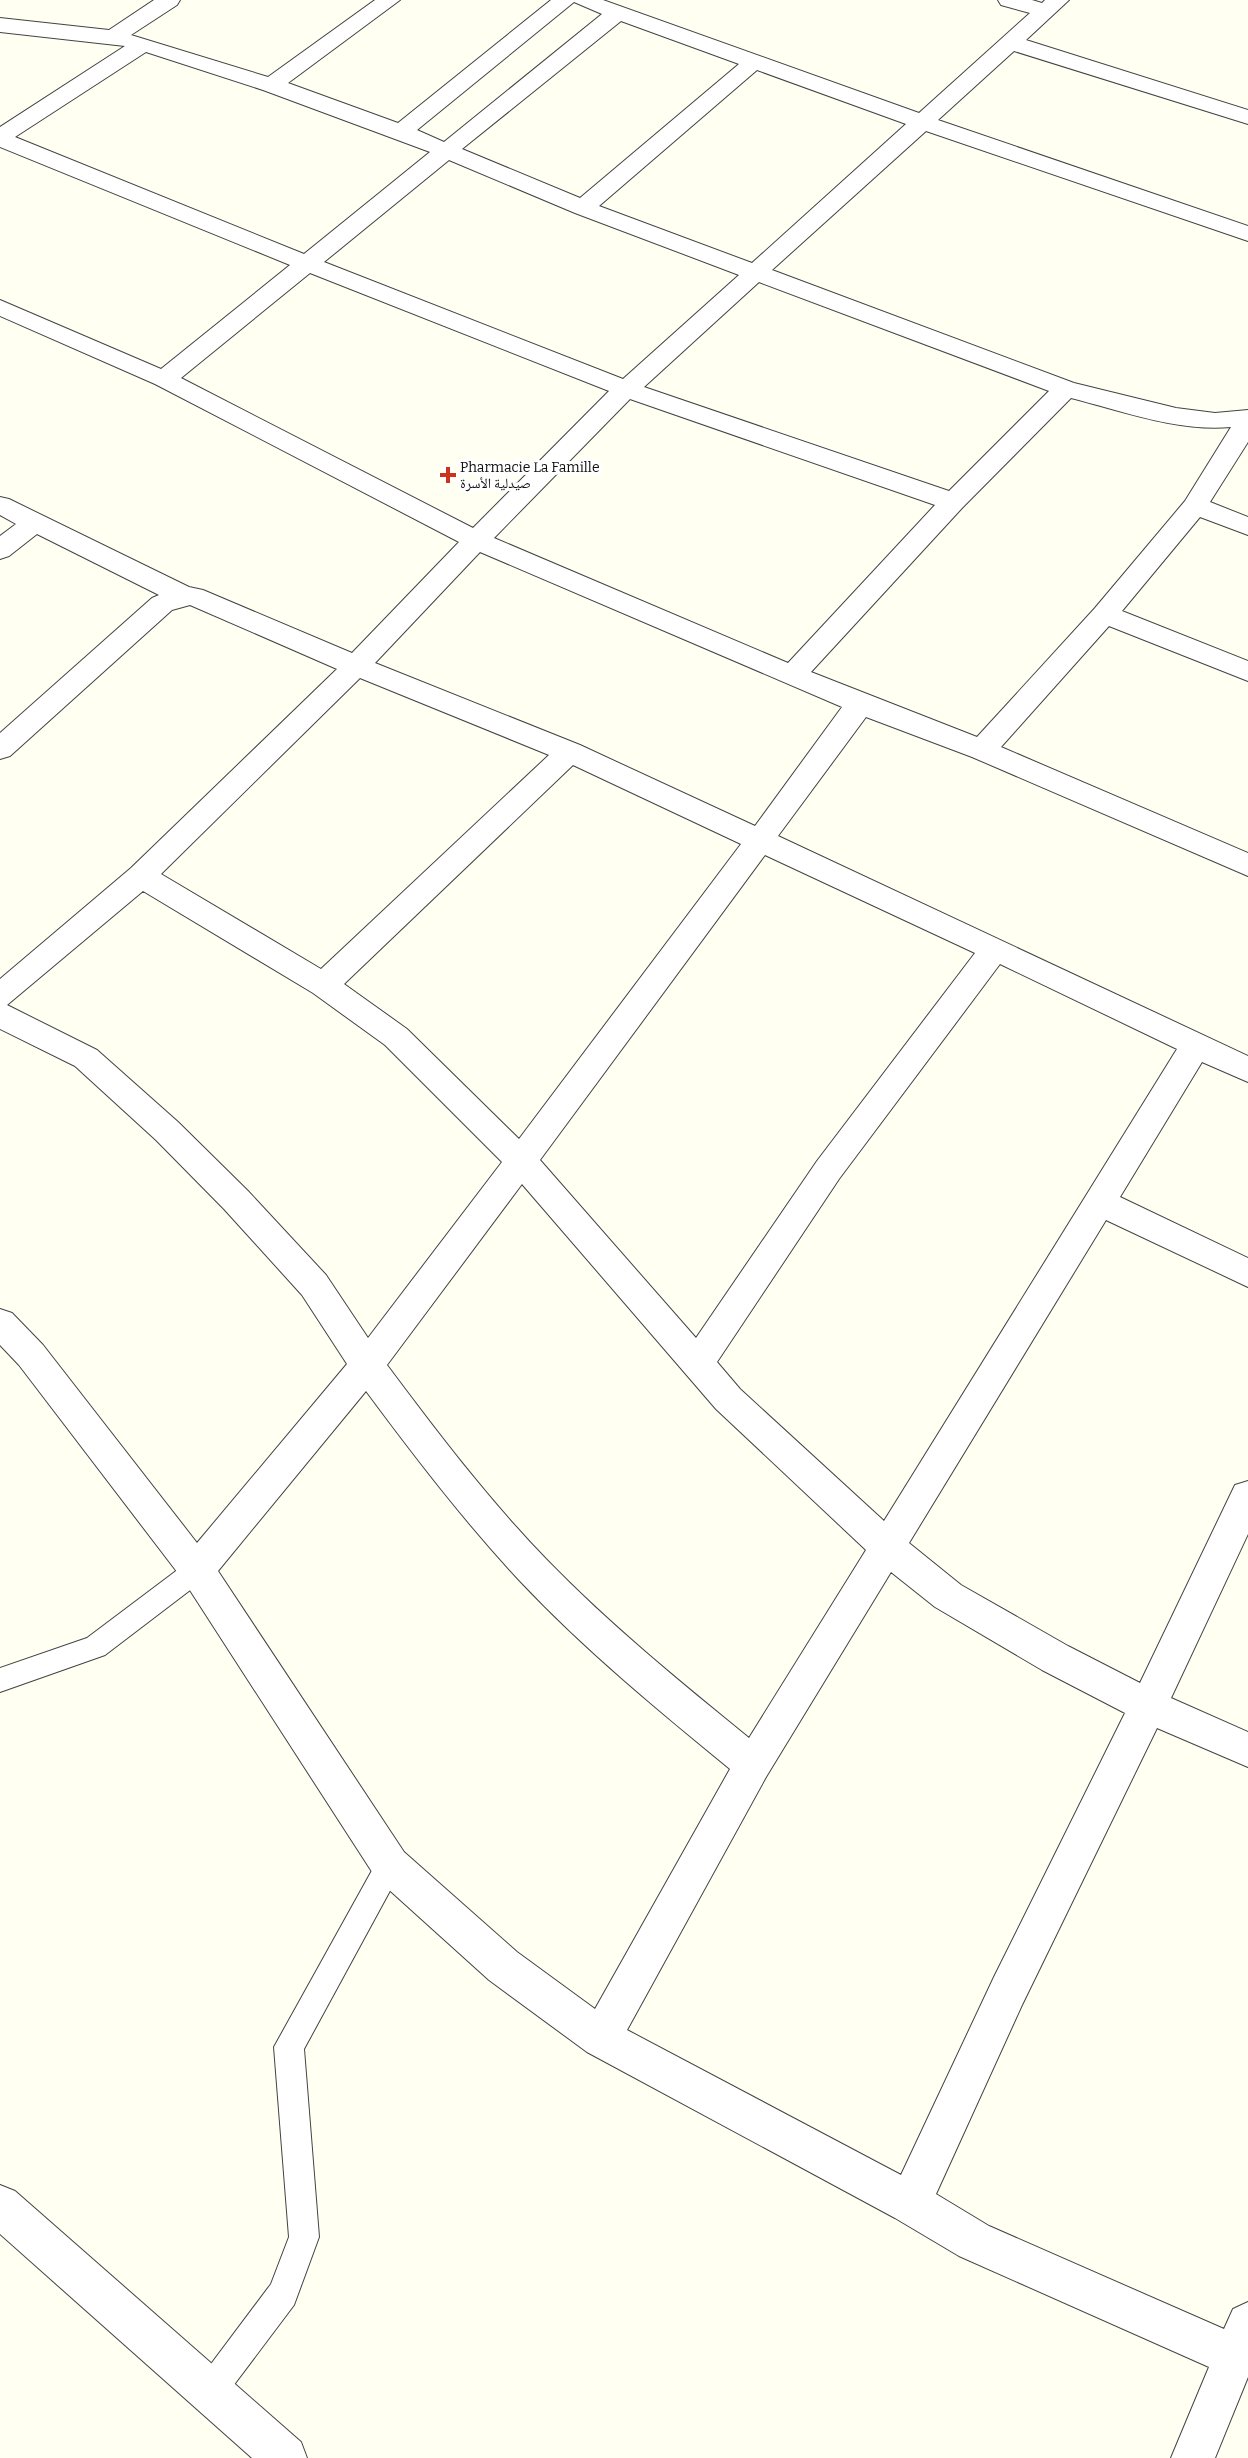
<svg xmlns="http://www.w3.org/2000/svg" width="1248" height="2458" font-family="Bitter,'Noto Naskh Arabic',serif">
	<rect width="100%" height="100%" fill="#fffff2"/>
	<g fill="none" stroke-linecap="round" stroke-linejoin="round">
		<defs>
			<g id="service">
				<polygon points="197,1558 206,1562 210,1570 206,1578 105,1655 0,1692 0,1668 87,1638 188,1562"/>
				<polygon points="390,1852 400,1856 404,1865 304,2049 319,2237 294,2305 221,2402 210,2407 199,2402 194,2391 199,2380 271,2284 289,2237 274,2047 380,1856"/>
			</g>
			<g id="minor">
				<path d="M154 0H180L177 5 131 35 268 77 375 0H400L288 83 398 123 551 0H603L919 113 1030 13 1001 5 998 0H1032L1042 3 1045 0H1069L1026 40 1248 110V124L1014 51 938 120 1248 226V241L926 131 772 270 1074 383 1176 408 1215 413 1248 410V442L1210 502 1248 517V535L1200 517 1122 611 1248 661V681L1109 626 1001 747 1248 853V876L972 757 866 717 778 836 1248 1056V1082L1202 1062 1120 1197 1248 1258V1287L1106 1220 909 1543 961 1585 1068 1646 1140 1683 1235 1485 1248 1481V1534L1171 1698 1248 1732V1767L1157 1728 1022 2005 936 2194 989 2226 1224 2329 1233 2309 1248 2302V2377L1215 2458H1171L1209 2367 959 2256 895 2218 587 2052 489 1980 376 1878 184 1581 19 1365 0 1345V1309L12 1313 43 1345 197 1543 347 1364 302 1295 224 1209 156 1140 75 1066 0 1029V979L131 868 337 669 190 605 172 610 10 756 0 759V733L152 598 159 595 37 534 9 556 0 559V536L16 524 0 515V497L9 499 189 587 203 590 352 653 459 542 155 384 0 316V300L161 369 290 265 0 147V127L125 46 0 32V18L109 30ZM574 2 602 14 444 142 417 130ZM621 21 739 64 580 198 462 149ZM146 52 263 90 430 152 304 254 15 137ZM757 70 906 124 752 263 599 206ZM449 160 575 213 739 275 623 379 324 262ZM310 273 609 391 473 528 181 378ZM759 282 1049 391 949 491 644 387ZM1071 398C1122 411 1178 432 1231 427L1185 501 1095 608 977 737 811 672 962 508ZM630 399 935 505 788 663 494 538ZM480 552 842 707 755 826 580 745 375 663ZM360 678 549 755 321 969 161 874ZM573 765 741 844 519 1139 407 1029 344 984ZM765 855 975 953 817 1161 696 1338 540 1160ZM143 891 313 993 385 1045 502 1162 368 1338 326 1275 248 1191 178 1122 97 1050 7 1005ZM1000 964 1177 1049 884 1521 740 1389 717 1362 839 1179ZM522 1184 716 1409 866 1550 749 1738C679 1681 609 1624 546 1559 488 1499 437 1432 387 1365ZM366 1391C415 1457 464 1521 520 1581 585 1650 658 1710 730 1769L595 2009 517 1952 404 1852 218 1571ZM891 1572 935 1607 1042 1670 1125 1713 994 1977 901 2175 627 2030 766 1777Z"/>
				<polygon points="0,2185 15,2191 301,2442 307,2458 252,2458 0,2234"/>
			</g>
		</defs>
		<use href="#service" stroke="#434343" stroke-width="2"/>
		<use href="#minor" stroke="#434343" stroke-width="2"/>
		<use href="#service" fill="#fff" fill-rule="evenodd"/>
		<use href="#minor" fill="#fff" fill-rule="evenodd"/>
	</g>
	<path fill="#cd331a" stroke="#fff" stroke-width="2" d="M445 466h6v6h6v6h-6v6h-6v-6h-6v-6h6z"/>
	<g text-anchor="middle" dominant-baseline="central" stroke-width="6" stroke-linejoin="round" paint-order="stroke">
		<g font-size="14" fill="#101010" stroke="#fff" text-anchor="start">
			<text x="460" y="467">Pharmacie La Famille<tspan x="460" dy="16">صيدلية الأسرة</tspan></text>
		</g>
	</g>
</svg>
